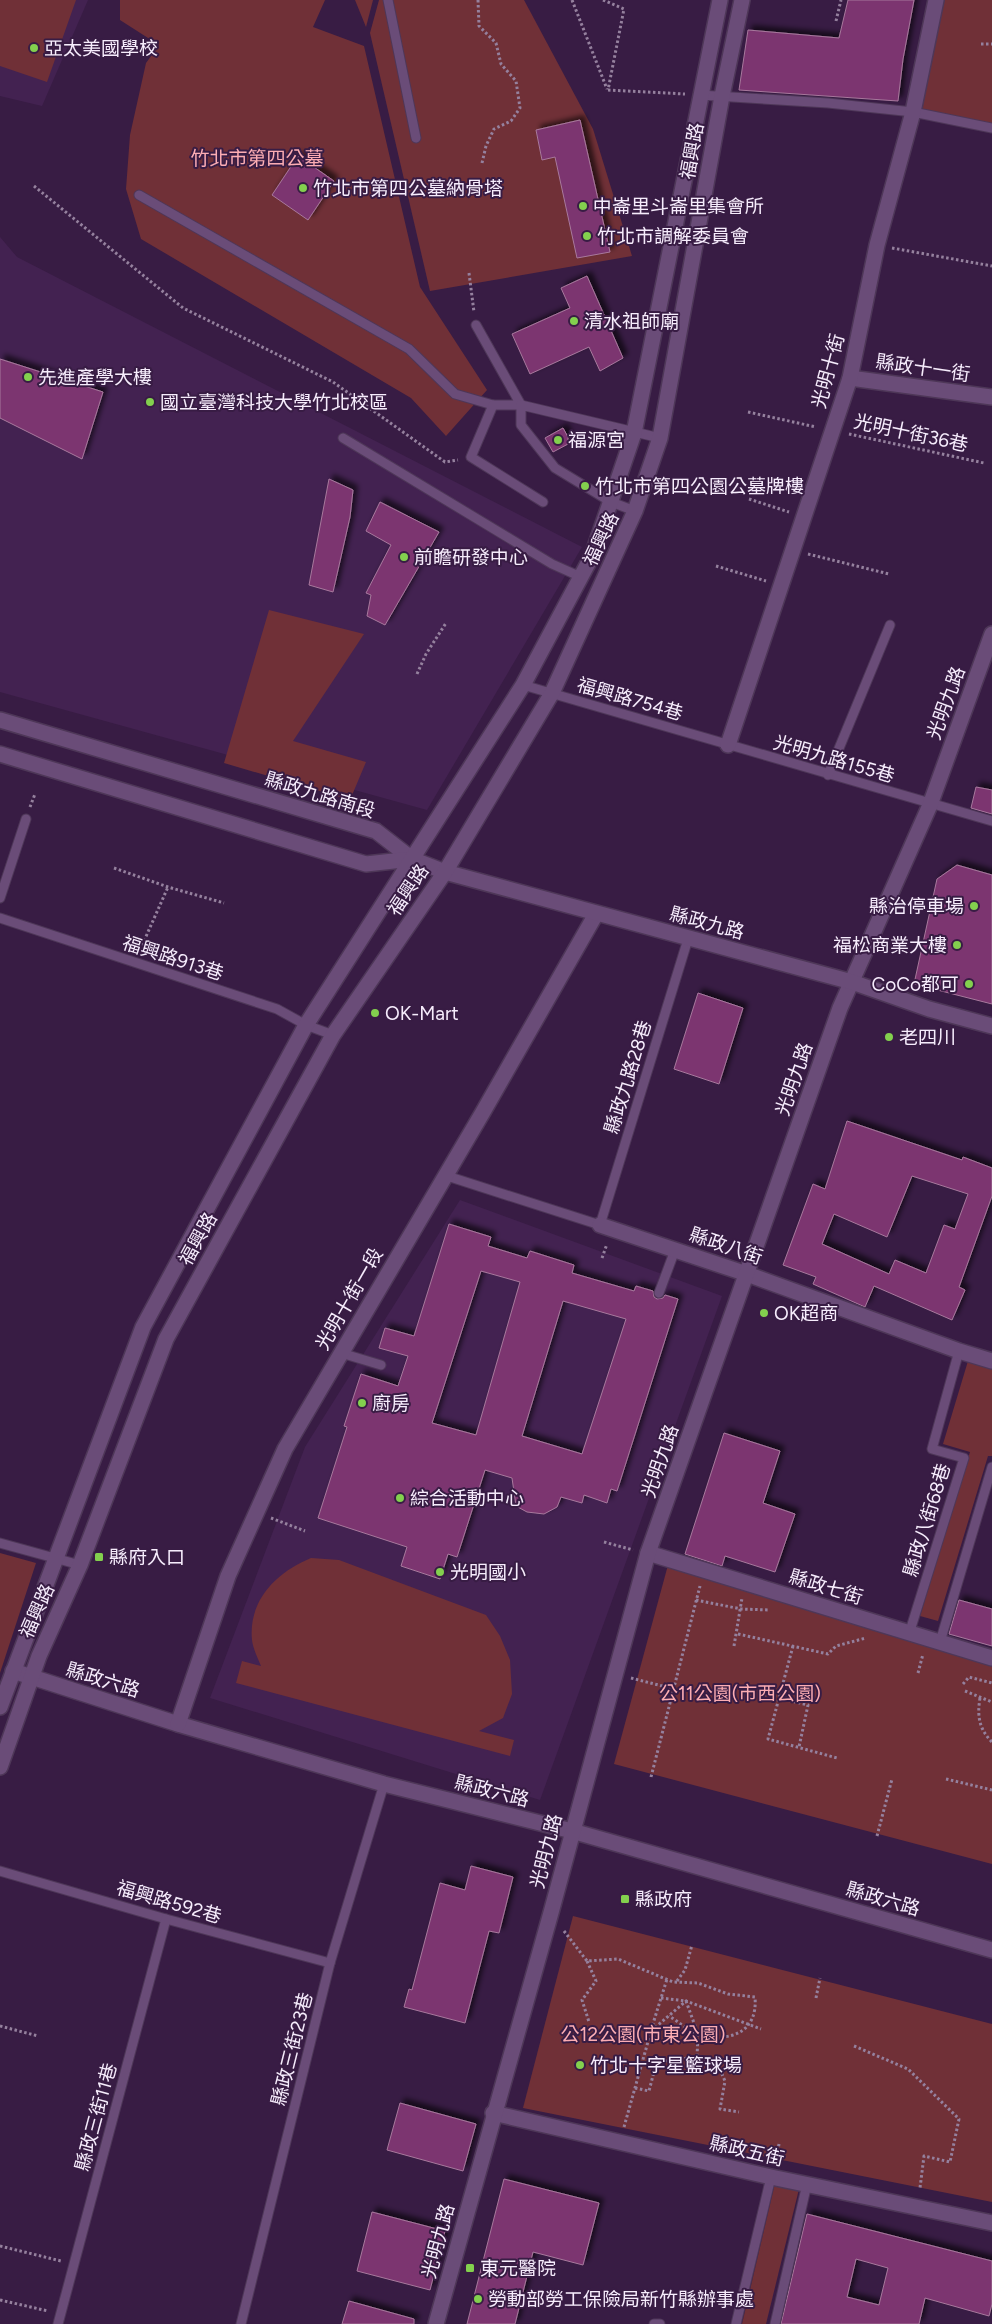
<svg xmlns="http://www.w3.org/2000/svg" width="992" height="2324" font-family="Figtree,'Noto Sans TC',sans-serif">
	<defs>
		<filter id="shadow"><feDropShadow dx="4.5" dy="-4.5" stdDeviation="2.5" flood-color="#0009"/></filter>
	</defs>
	<rect width="100%" height="100%" fill="#381c44"/>
	<g fill="#432251">
		<polygon points="0,0 88,0 42,106 0,96"/>
		<polygon points="0,237 17,257 582,547 427,810 0,692"/>
		<polygon points="460,1200 722,1296 540,1800 210,1698 305,1447"/>
	</g>
	<g fill="#703037">
		<polygon points="0,0 76,0 47,82 0,66"/>
		<polygon points="120,0 325,0 313,27 364,46 420,287 487,390 446,436 411,398 141,239 126,189 130,135 146,63 159,45 120,20"/>
		<polygon points="355,0 373,0 366,27"/>
		<polygon points="379,0 524,0 593,129 632,256 430,291 370,33"/>
		<polygon points="936,0 992,0 992,128 913,112"/>
		<polygon points="269,610 364,634 293,741 366,762 350,800 224,763"/>
		<polygon points="968,1361 992,1369 992,1456 988,1456 938,1621 920,1616 970,1452 943,1444"/>
		<polygon points="0,1553 36,1563 0,1673"/>
		<path d="M311 1558 339 1560 486 1615 500 1636 510 1660 512 1694 503 1718 479 1731 514 1740 510 1756 236 1683 242 1661 261 1666C258 1658 253 1649 252 1640 248 1600 277 1572 311 1558Z"/>
		<polygon points="668,1565 992,1664 992,1864 614,1764"/>
		<polygon points="573,1916 992,2024 992,2202 523,2108"/>
		<polygon points="775,2183 799,2189 766,2324 742,2324"/>
	</g>
	<g fill="#7b346f" stroke="#a8799d" fill-rule="evenodd" filter="url(#shadow)">
		<polygon points="848,0 914,0 903,59 898,101 739,90 748,30 839,38"/>
		<polygon points="580,120 610,252 577,258 555,157 542,160 536,130"/>
		<polygon points="298,156 334,181 308,220 272,195"/>
		<polygon points="587,276 623,358 600,371 589,347 530,374 512,334 570,308 561,288"/>
		<polygon points="0,359 103,392 82,459 0,418"/>
		<polygon points="563,428 568,437 568,444 553,452 545,438"/>
		<polygon points="329,479 353,490 350,517 333,592 309,585"/>
		<polygon points="380,502 439,532 385,625 367,616 371,595 366,593 391,545 366,531"/>
		<polygon points="976,787 992,790 992,814 971,808"/>
		<polygon points="957,865 992,875 992,1004 914,984 937,879"/>
		<polygon points="698,993 743,1008 719,1084 674,1069"/>
		<path d="M847 1121 962 1160 963 1157 992 1168V1196L959 1287 965 1290 952 1320 874 1286 865 1307 813 1284 816 1277 783 1265 813 1184 825 1189ZM912 1176 968 1194 955 1229 944 1225 926 1273 895 1260 889 1274 822 1244 834 1214 887 1237Z"/>
		<path d="M449 1224 491 1237 488 1246 527 1258 530 1251 574 1265 572 1273 634 1291 636 1286 653 1291 654 1297 657 1299 663 1298 665 1295 678 1299 617 1491 611 1489 607 1503 584 1495 582 1503 561 1497 557 1507 544 1514 527 1512 516 1506 512 1478 485 1470 457 1557 448 1554 440 1579 401 1566 407 1547 318 1518 347 1427 344 1426 361 1374 398 1386 408 1356 379 1348 385 1328 414 1336ZM481 1271 520 1282 476 1435 432 1423ZM563 1301 626 1319 582 1454 522 1436Z"/>
		<polygon points="724,1433 780,1451 763,1503 795,1514 775,1572 725,1556 722,1566 685,1554"/>
		<polygon points="959,1600 992,1609 992,1646 949,1634"/>
		<polygon points="471,1866 513,1877 499,1933 489,1931 465,2023 404,2007 409,1989 412,1990 440,1883 465,1890"/>
		<polygon points="400,2103 476,2124 463,2171 387,2150"/>
		<polygon points="504,2179 599,2203 583,2265 533,2252 515,2324 467,2324"/>
		<polygon points="372,2212 445,2231 430,2290 357,2271"/>
		<path d="M807 2214 992 2261V2304L989 2316 925 2298 919 2324H781ZM856 2259 888 2268 879 2305 847 2297Z"/>
		<polygon points="349,2301 414,2319 414,2324 342,2324"/>
	</g>
	<g fill="none" stroke-linecap="round" stroke-linejoin="round">
		<defs>
			<g id="service">
				<polyline points="388,0 416,138"/>
				<polyline points="700,95 828,103 913,112 992,128"/>
				<polyline points="139,195 409,349 455,394 493,405"/>
				<polyline points="476,325 521,405 493,405 471,457 543,502"/>
				<polyline points="343,438 552,564 581,577"/>
				<polyline points="635,511 611,502 555,468 521,425 521,405 660,438"/>
				<polyline points="523,685 992,821"/>
				<polyline points="828,775 890,625"/>
				<polyline points="0,898 26,819"/>
				<polyline points="0,918 277,1009 306,1025 333,1035"/>
				<polyline points="444,1175 600,1225 688,939"/>
				<polyline points="659,1293 675,1250"/>
				<polyline points="341,1353 381,1365"/>
				<polyline points="0,1543 80,1565"/>
				<polyline points="909,1634 964,1458 932,1449 959,1351"/>
				<polyline points="940,1642 992,1467"/>
				<polyline points="0,1871 166,1919 330,1963"/>
				<polyline points="58,2324 166,1919"/>
				<polyline points="241,2324 330,1963 384,1784"/>
				<polyline points="654,2324 660,2324"/>
				<polyline points="736,2324 771,2177"/>
				<polyline points="775,2324 807,2184"/>
			</g>
			<g id="minor">
				<polyline points="850,378 992,397"/>
				<polyline points="728,745 850,378 877,245 913,112 936,0"/>
				<polyline points="600,1225 747,1274 959,1351 992,1361"/>
				<polyline points="648,1553 992,1658"/>
				<polyline points="13,1671 178,1724 384,1784 572,1831 992,1950"/>
				<polyline points="178,1724 228,1576 285,1449 483,1112 596,914"/>
				<polyline points="493,2113 771,2177 992,2223"/>
				<polyline points="436,2324 552,1909 648,1553 840,1008 930,805 992,634"/>
			</g>
			<g id="tertiary">
				<polyline points="0,720 376,831 412,859 445,872 852,982 929,1009 992,1026"/>
				<polyline points="0,754 366,864 412,859"/>
				<polyline points="0,1707 143,1327 306,1025 523,685 592,556 634,433 720,0"/>
				<polyline points="0,1767 39,1656 80,1565 166,1339 333,1035 445,872 552,693 635,511 660,438 722,96 742,0"/>
			</g>
		</defs>
		<use href="#service" stroke="#4e3758" stroke-width="11"/>
		<use href="#minor" stroke="#4e3758" stroke-width="18"/>
		<use href="#tertiary" stroke="#4e3758" stroke-width="18"/>
		<g stroke="#95819e" stroke-width="3" stroke-dasharray="2.5 2.5" stroke-linecap="butt">
			<polyline points="478,0 479,26 496,43 501,64 516,81 520,108 511,121 494,129 486,146 482,163"/>
			<polyline points="572,0 607,89"/>
			<polyline points="603,0 624,9 608,90"/>
			<polyline points="836,21 841,0"/>
			<polyline points="981,44 992,44"/>
			<polyline points="608,90 685,94"/>
			<polyline points="34,186 183,308 333,382 445,462 458,460"/>
			<polyline points="892,248 992,266"/>
			<polyline points="469,273 474,312"/>
			<polyline points="748,412 816,427"/>
			<polyline points="849,434 984,463"/>
			<polyline points="749,499 789,512"/>
			<polyline points="808,554 889,574"/>
			<polyline points="716,566 766,581"/>
			<polyline points="417,674 426,654 446,623"/>
			<polyline points="30,807 35,794"/>
			<polyline points="114,868 168,887 224,903"/>
			<polyline points="140,950 168,887"/>
			<polyline points="602,1258 607,1244"/>
			<polyline points="271,1518 305,1531"/>
			<polyline points="604,1542 633,1550"/>
			<polyline points="696,1600 741,1609 770,1610"/>
			<polyline points="738,1634 828,1654 836,1646 866,1638"/>
			<polyline points="734,1646 742,1598"/>
			<polyline points="793,1646 768,1739 837,1758"/>
			<polyline points="918,1673 923,1654"/>
			<polyline points="631,1678 674,1689"/>
			<polyline points="963,1684 969,1677 992,1683"/>
			<polyline points="965,1691 992,1702"/>
			<polyline points="759,1693 808,1705 799,1747"/>
			<path d="M980 1698C977 1716 979 1729 992 1742"/>
			<polyline points="651,1777 700,1586"/>
			<polyline points="946,1779 992,1790"/>
			<polyline points="877,1836 892,1779"/>
			<path d="M564 1931 587 1961 618 1959 673 1982 698 1983 728 1994 755 1997C758 2033 730 2042 699 2035 689 2032 678 2021 669 2016"/>
			<polyline points="587,1961 596,1981 582,2000 589,2022"/>
			<polyline points="677,1981 685,1970 692,1945"/>
			<polyline points="661,1998 686,2001 698,2034 697,2058"/>
			<polyline points="816,1998 820,1978"/>
			<polyline points="0,2026 38,2036"/>
			<polyline points="651,2030 667,1979"/>
			<polyline points="854,2046 908,2069 959,2119 950,2162 924,2156 920,2188"/>
			<polyline points="635,2088 649,2091 655,2068 669,2059 697,2058 717,2063 725,2081 720,2109 739,2112"/>
			<polyline points="624,2127 651,2031 686,2001 761,2029"/>
			<polyline points="776,2161 779,2144"/>
			<polyline points="0,2246 61,2261"/>
			<polyline points="0,2300 48,2311"/>
		</g>
		<use href="#service" stroke="#6a4c78" stroke-width="9"/>
		<use href="#minor" stroke="#6a4c78" stroke-width="15"/>
		<use href="#tertiary" stroke="#6a4c78" stroke-width="15"/>
	</g>
	<g fill="#83d04e" stroke="#381c44" stroke-width="2">
		<circle cx="34" cy="48" r="5"/>
		<circle cx="303" cy="188" r="5"/>
		<circle cx="583" cy="206" r="5"/>
		<circle cx="587" cy="236" r="5"/>
		<circle cx="574" cy="321" r="5"/>
		<circle cx="28" cy="377" r="5"/>
		<circle cx="150" cy="402" r="5"/>
		<circle cx="558" cy="440" r="5"/>
		<circle cx="585" cy="486" r="5"/>
		<circle cx="404" cy="557" r="5"/>
		<circle cx="974" cy="906" r="5"/>
		<circle cx="957" cy="945" r="5"/>
		<circle cx="969" cy="984" r="5"/>
		<circle cx="375" cy="1013" r="5"/>
		<circle cx="889" cy="1037" r="5"/>
		<circle cx="764" cy="1313" r="5"/>
		<circle cx="362" cy="1403" r="5"/>
		<circle cx="400" cy="1498" r="5"/>
		<rect x="94" y="1552" width="10" height="10" rx="2.5"/>
		<circle cx="440" cy="1572" r="5"/>
		<rect x="620" y="1894" width="10" height="10" rx="2.5"/>
		<circle cx="580" cy="2065" r="5"/>
		<rect x="465" y="2263" width="10" height="10" rx="2.5"/>
		<circle cx="478" cy="2299" r="5"/>
	</g>
	<g text-anchor="middle" dominant-baseline="central" stroke-width="4" stroke-linejoin="round" paint-order="stroke">
		<g font-size="19" fill="#f6ecfc" stroke="#381c44" text-anchor="start">
			<text x="44" y="48">亞太美國學校</text>
			<text x="313" y="188">竹北市第四公墓納骨塔</text>
			<text x="593" y="206">中崙里斗崙里集會所</text>
			<text x="597" y="236">竹北市調解委員會</text>
			<text x="584" y="321">清水祖師廟</text>
			<text x="38" y="377">先進產學大樓</text>
			<text x="160" y="402">國立臺灣科技大學竹北校區</text>
			<text x="568" y="440">福源宮</text>
			<text x="595" y="486">竹北市第四公園公墓牌樓</text>
			<text x="414" y="557">前瞻研發中心</text>
			<text x="964" y="906" text-anchor="end">縣治停車場</text>
			<text x="947" y="945" text-anchor="end">福松商業大樓</text>
			<text x="959" y="984" text-anchor="end">CoCo都可</text>
			<text x="385" y="1013">OK-Mart</text>
			<text x="899" y="1037">老四川</text>
			<text x="774" y="1313">OK超商</text>
			<text x="372" y="1403">廚房</text>
			<text x="410" y="1498">綜合活動中心</text>
			<text x="109" y="1557">縣府入口</text>
			<text x="450" y="1572">光明國小</text>
			<text x="635" y="1899">縣政府</text>
			<text x="590" y="2065">竹北十字星籃球場</text>
			<text x="480" y="2268">東元醫院</text>
			<text x="488" y="2299">勞動部勞工保險局新竹縣辦事處</text>
		</g>
		<g font-size="19" fill="#f6ecfc" stroke="#381c44">
			<text transform="translate(692 151) rotate(-80)">福興路</text>
			<text transform="translate(923 368) rotate(8)">縣政十一街</text>
			<text transform="translate(828 371) rotate(-75)">光明十街</text>
			<text transform="translate(911 433) rotate(12)">光明十街36巷</text>
			<text transform="translate(601 539) rotate(-65)">福興路</text>
			<text transform="translate(630 699) rotate(16)">福興路754巷</text>
			<text transform="translate(946 703) rotate(-70)">光明九路</text>
			<text transform="translate(834 759) rotate(16)">光明九路155巷</text>
			<text transform="translate(320 795) rotate(17)">縣政九路南段</text>
			<text transform="translate(408 890) rotate(-56)">福興路</text>
			<text transform="translate(707 923) rotate(15)">縣政九路</text>
			<text transform="translate(173 958) rotate(18)">福興路913巷</text>
			<text transform="translate(628 1077) rotate(-73)">縣政九路28巷</text>
			<text transform="translate(794 1079) rotate(-71)">光明九路</text>
			<text transform="translate(198 1239) rotate(-61)">福興路</text>
			<text transform="translate(726 1246) rotate(19)">縣政八街</text>
			<text transform="translate(349 1299) rotate(-60)">光明十街一段</text>
			<text transform="translate(660 1461) rotate(-71)">光明九路</text>
			<text transform="translate(927 1520) rotate(-73)">縣政八街68巷</text>
			<text transform="translate(826 1587) rotate(17)">縣政七街</text>
			<text transform="translate(37 1611) rotate(-66)">福興路</text>
			<text transform="translate(103 1680) rotate(17)">縣政六路</text>
			<text transform="translate(492 1791) rotate(14)">縣政六路</text>
			<text transform="translate(546 1851) rotate(-76)">光明九路</text>
			<text transform="translate(883 1899) rotate(16)">縣政六路</text>
			<text transform="translate(169 1902) rotate(16)">福興路592巷</text>
			<text transform="translate(292 2049) rotate(-76)">縣政三街23巷</text>
			<text transform="translate(96 2117) rotate(-75)">縣政三街11巷</text>
			<text transform="translate(747 2151) rotate(13)">縣政五街</text>
			<text transform="translate(438 2241) rotate(-75)">光明九路</text>
		</g>
		<g font-size="19" fill="#fcadb3" stroke="#381c44">
			<text x="257" y="158">竹北市第四公墓</text>
			<text x="740" y="1693">公11公園(市西公園)</text>
			<text x="643" y="2034">公12公園(市東公園)</text>
		</g>
	</g>
</svg>
